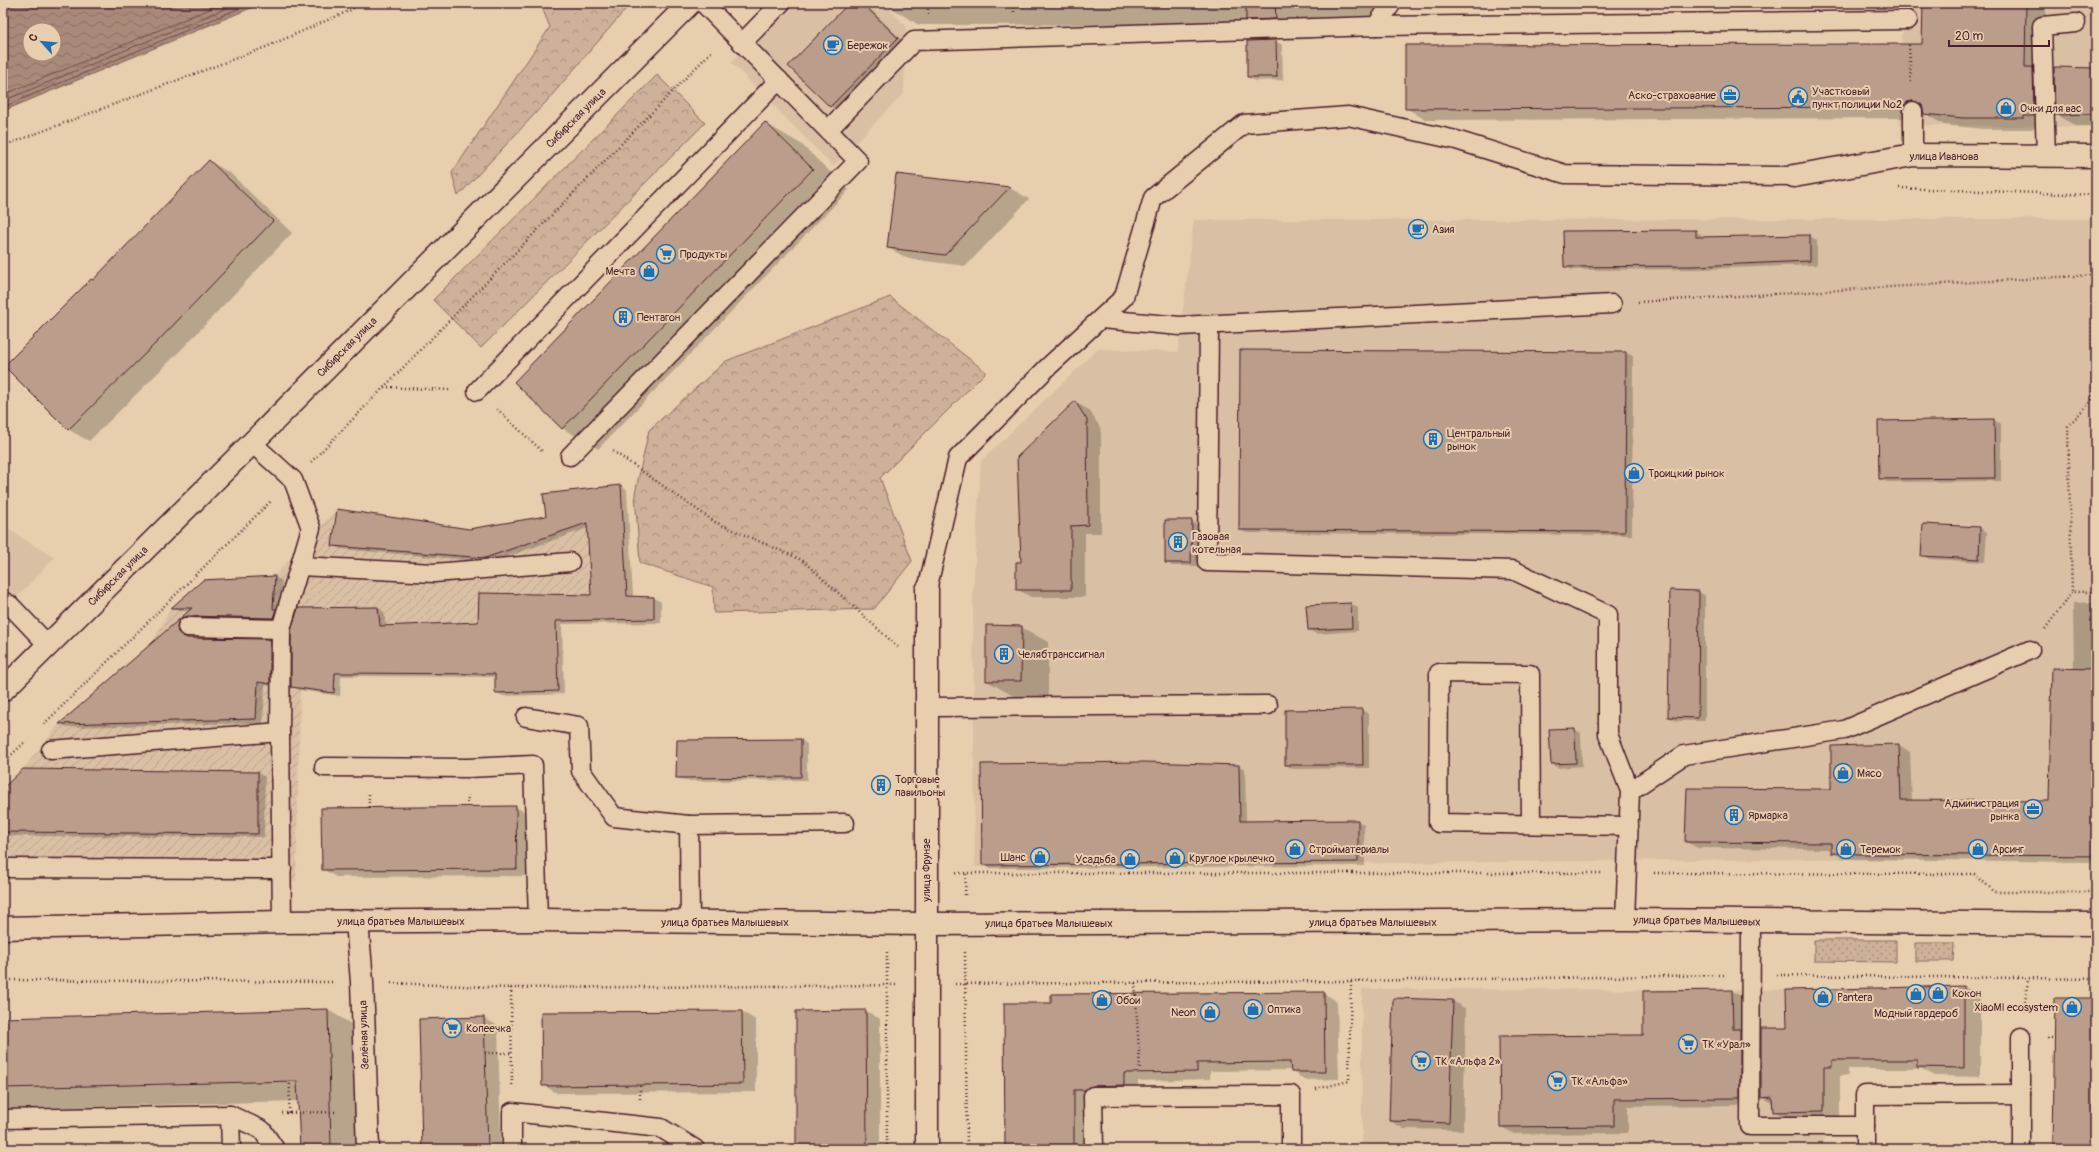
<svg xmlns="http://www.w3.org/2000/svg" width="2099" height="1152" font-family="Pangolin,sans-serif">
	<defs>
		<pattern id="industrial-furrows" width="10" height="10" patternUnits="userSpaceOnUse"><rect width="10" height="10" fill="#d9bfa3"/><path d="M-1 1l2-2M0 10L10 0M9 11l2-2" fill="none" stroke="#bca48c"/></pattern>
		<pattern id="grass-dots" width="8" height="8" patternUnits="userSpaceOnUse"><rect width="8" height="8" fill="#cdb299"/><path d="M2 2h.1M6 6h.1" fill="none" stroke="#a8907d" stroke-width="1.8" stroke-linecap="round"/></pattern>
		<pattern id="forest-crowns" width="20" height="18" patternUnits="userSpaceOnUse"><rect width="20" height="18" fill="#cdb299"/><path d="M2 6a3 3 0 1 1 6 0M12 15a3 3 0 1 1 6 0" fill="none" stroke="#a8907d"/></pattern>
		<pattern id="water-waves" width="16" height="10" patternUnits="userSpaceOnUse"><rect width="16" height="10" fill="#a88a7a"/><path d="M0 5q4-4 8 0t8 0" fill="none" stroke="#8b7064"/></pattern>
	</defs>
	<rect width="100%" height="100%" fill="#e6ceae"/>
	<filter id="ink" filterUnits="userSpaceOnUse"><feTurbulence type="fractalNoise" baseFrequency=".025" numOctaves="2"/><feDisplacementMap in="SourceGraphic" scale="8" xChannelSelector="R" yChannelSelector="G"/><feConvolveMatrix kernelMatrix="1 2 1 2 8 2 1 2 1" color-interpolation-filters="sRGB"/></filter>
	<g filter="url(#ink)">
		<g fill="#d9bfa3">
			<polygon points="790,3 884,3 906,26 904,93 833,166 731,62"/>
			<polygon points="1903,3 2096,3 2096,127 1900,125"/>
			<polygon points="2096,219 2096,856 975,867 973,595 981,461 1098,349 1178,352 1194,220"/>
			<polygon points="3,526 54,558 3,611"/>
			<polygon points="1362,989 1786,990 1789,1067 1824,1067 1824,1144 1662,1142 1661,1149 1408,1149 1408,1146 1362,1144"/>
		</g>
		<polygon fill="url(#industrial-furrows)" points="621,485 627,590 626,620 479,622 335,673 334,693 300,688 296,881 3,875 3,788 23,769 59,724 152,643 171,608 203,581 275,576 337,509 469,529 546,516 543,494"/>
		<g fill="url(#grass-dots)" stroke="#8c6862">
			<polygon points="1814,940 1896,940 1896,962 1814,961"/>
			<polygon points="1915,943 1954,943 1953,961 1915,961"/>
		</g>
		<g fill="url(#forest-crowns)" stroke="#8c6862">
			<polygon points="540,3 631,3 546,102 458,196 452,173 550,27"/>
			<polygon points="657,75 705,123 481,348 433,300"/>
			<polygon points="890,297 986,372 880,478 912,561 874,609 714,613 713,587 640,563 635,494 649,430 726,361"/>
		</g>
		<path fill="url(#water-waves)" stroke="#825f5a" fill-rule="evenodd" d="M3 3H263L3 111ZM30 30H54V54H30Z"/>
		<g fill="#0003">
			<polygon points="851,3 864,3 904,42 837,110 830,106"/>
			<polygon points="883,3 1396,3 1396,24 1311,24 1311,39 1283,40 1256,24 919,25"/>
			<polygon points="1924,3 2096,3 2096,126 2076,126 2056,115 2093,69 2090,6 2046,6 2044,129 1983,129 1944,125 1926,114 1924,118 1426,120 1406,108 1923,45"/>
			<polygon points="1276,41 1282,45 1283,80 1255,81 1248,77"/>
			<polygon points="765,123 801,144 849,190 598,449 562,428"/>
			<polygon points="209,161 230,173 292,233 179,352 89,441 69,430 6,366 94,281"/>
			<polygon points="897,175 1010,188 1029,199 966,266 909,259 888,248"/>
			<polygon points="1695,231 1702,235 1702,238 1810,236 1817,240 1817,265 1703,269 1572,270 1565,266"/>
			<polygon points="1626,353 1633,356 1632,535 1247,533 1240,530"/>
			<polygon points="1075,402 1089,410 1101,429 1101,533 1085,533 1085,597 1031,597 1017,589 1022,563"/>
			<polygon points="1994,420 2001,424 2001,481 1887,482 1880,479"/>
			<polygon points="621,486 627,490 633,597 654,598 661,602 661,623 562,624 564,694 503,696 496,692 496,677 341,676 340,696 299,690 292,686 378,608 384,612 386,627 479,623 592,596 588,528 492,562 340,549 333,545 469,530 547,517"/>
			<polygon points="1192,521 1198,525 1198,566 1172,566 1166,562"/>
			<polygon points="1924,525 1980,528 1987,532 1985,562 1929,559 1922,555"/>
			<polygon points="275,577 282,581 280,622 183,631 187,638 270,640 277,644 276,687 265,685 263,723 67,727 61,723 190,611 179,611 173,608 203,581"/>
			<polygon points="1698,592 1705,595 1705,721 1676,721 1669,717"/>
			<polygon points="2096,602 2096,867 2093,865 2093,862 1844,859 1832,852 1832,849 1698,848 1686,842 1832,790 1899,745 1910,752 1912,801 2050,802 2074,669 2073,603"/>
			<polygon points="1351,604 1358,608 1358,631 1316,634 1309,630"/>
			<polygon points="1021,627 1048,642 1048,696 1013,696 987,681"/>
			<polygon points="1362,710 1369,714 1369,768 1293,769 1286,765 1286,711"/>
			<polygon points="1574,729 1581,733 1582,766 1559,768 1552,764"/>
			<polygon points="801,740 807,744 807,780 684,781 677,777"/>
			<polygon points="1239,766 1245,769 1246,822 1358,821 1364,825 1365,866 990,868 983,864"/>
			<polygon points="24,770 258,773 265,777 264,837 3,836 3,789"/>
			<polygon points="516,807 530,815 530,876 336,877 323,869"/>
			<polygon points="1964,987 1980,996 1980,1077 1935,1076 1922,1069 1848,1069 1848,1075 1840,1076 1840,1120 1790,1121 1774,1111 1773,1104 1762,1097 1789,1029"/>
			<polygon points="1732,991 1746,999 1753,1105 1628,1106 1628,1133 1514,1134 1500,1126 1644,1036 1644,992"/>
			<polygon points="1323,993 1337,1001 1339,1079 1306,1080 1292,1072 1292,1070 1210,1071 1210,1079 1138,1081 1138,1093 1099,1097 1089,1149 1006,1149 1052,1004"/>
			<polygon points="1453,1001 1466,1009 1463,1130 1404,1129 1390,1121"/>
			<polygon points="328,1010 363,1031 365,1149 301,1149 299,1101 3,1109 3,1019"/>
			<polygon points="866,1011 880,1019 880,1149 797,1149 797,1012"/>
			<polygon points="742,1012 756,1020 756,1092 557,1093 543,1085"/>
			<polygon points="484,1018 498,1026 501,1149 423,1149 420,1020"/>
		</g>
		<g fill="none" stroke-linecap="round" stroke-linejoin="round">
			<g stroke="#704a4b" stroke-width="1">
				<polyline points="3,95 224,3"/>
				<polyline points="3,101 239,3"/>
				<polyline points="3,107 252,3"/>
			</g>
		</g>
		<g fill="#ba9d8a" stroke="#4a1f2b">
			<polygon points="849,3 862,3 898,38 830,107 788,66"/>
			<polygon points="1246,3 1275,3 1276,19 1246,20"/>
			<polygon points="1923,3 2026,3 2025,67 2033,67 2034,116 2024,116 2024,118 1962,118 1924,114 1922,105 1913,101 1907,102 1903,107 1405,109 1405,45 1922,44"/>
			<polygon points="1276,40 1277,77 1247,77 1247,41"/>
			<polygon points="2054,67 2096,68 2096,114 2055,115"/>
			<polygon points="765,122 813,169 562,429 514,382"/>
			<polygon points="209,160 273,221 159,340 68,430 4,366 91,279 93,280"/>
			<polygon points="896,174 1010,187 945,255 887,248"/>
			<polygon points="1696,230 1696,237 1810,235 1810,261 1695,266 1564,267 1563,231"/>
			<polygon points="1240,350 1626,352 1625,532 1239,530"/>
			<polygon points="1075,401 1087,420 1088,525 1071,526 1071,590 1016,590 1016,562 1021,562 1017,457"/>
			<polygon points="1994,419 1995,478 1879,479 1878,421"/>
			<polygon points="621,485 627,596 654,597 654,619 556,621 558,691 495,693 495,674 335,673 334,693 291,687 291,631 298,608 378,607 380,626 478,622 479,593 591,595 587,523 485,558 332,546 337,509 469,529 546,516 543,494"/>
			<polygon points="1165,520 1192,520 1191,563 1165,563"/>
			<polygon points="1923,524 1980,527 1979,559 1921,556"/>
			<polygon points="275,576 273,609 276,609 273,618 187,616 182,618 177,626 178,632 187,638 270,639 270,684 258,682 256,719 59,724 192,608 171,608 203,580"/>
			<polygon points="1670,590 1699,591 1698,718 1668,717"/>
			<polygon points="1351,603 1352,628 1308,630 1306,605"/>
			<polygon points="986,625 1022,626 1021,681 986,681"/>
			<polygon points="2052,668 2096,669 2096,856 1861,854 1831,853 1831,843 1685,842 1687,788 1831,789 1831,746 1899,744 1901,800 2049,801"/>
			<polygon points="1362,709 1363,765 1285,765 1285,710"/>
			<polygon points="1575,728 1576,763 1551,764 1549,729"/>
			<polygon points="801,739 801,777 676,778 677,740"/>
			<polygon points="1144,762 1239,765 1240,821 1358,820 1358,862 982,865 981,764"/>
			<polygon points="23,769 258,772 258,834 3,832 3,788"/>
			<polygon points="516,806 517,869 322,870 321,808"/>
			<polygon points="1964,986 1964,1068 1917,1067 1917,1060 1832,1060 1832,1067 1824,1067 1824,1111 1773,1112 1772,1097 1761,1098 1761,1028 1787,1028 1786,990"/>
			<polygon points="1732,990 1733,1029 1740,1029 1740,1098 1614,1099 1614,1126 1500,1127 1499,1036 1643,1035 1643,991"/>
			<polygon points="1324,992 1325,1072 1291,1072 1290,1062 1197,1063 1197,1072 1124,1073 1124,1085 1093,1086 1085,1090 1074,1090 1074,1149 1005,1149 1004,1003 1051,1003 1051,994"/>
			<polygon points="1393,998 1453,1000 1449,1123 1389,1121"/>
			<polygon points="2055,998 2096,998 2096,1149 2053,1149"/>
			<polygon points="328,1009 331,1149 300,1149 297,1081 3,1088 3,1018"/>
			<polygon points="866,1010 867,1149 796,1149 796,1011"/>
			<polygon points="742,1011 743,1084 542,1086 541,1012"/>
			<polygon points="484,1017 488,1149 422,1149 419,1019"/>
		</g>
		<g fill="none" stroke-linecap="round" stroke-linejoin="round">
			<defs>
				<g id="service">
					<polyline points="1376,26 1392,3"/>
					<polyline points="742,43 781,3"/>
					<polyline points="828,130 914,41 1376,26 1908,20"/>
					<polyline points="1913,155 1913,111"/>
					<polyline points="2046,157 2042,26 2076,23"/>
					<polyline points="1101,319 1180,326 1612,304"/>
					<polyline points="1209,325 1207,562 1513,570 1608,615 1608,734 1630,791 1625,920"/>
					<polyline points="477,391 779,80"/>
					<polyline points="252,443 293,480 311,528 281,629 280,732 282,922"/>
					<polyline points="570,456 858,161 703,3"/>
					<polyline points="300,566 434,573 570,562"/>
					<polyline points="927,590 958,458 1048,367 1124,297 1153,198 1244,124 1348,116 1456,140 1565,174 1794,176"/>
					<polyline points="3,601 10,605 48,645"/>
					<polyline points="187,627 281,629"/>
					<polyline points="927,707 1268,705"/>
					<polyline points="526,717 579,726 581,771 614,817 689,825"/>
					<polyline points="51,750 280,732"/>
					<polyline points="324,767 468,768 533,765 538,920"/>
					<polyline points="1630,791 1684,755 1844,730 2030,650"/>
					<polyline points="1531,824 1530,674 1439,673 1438,823 1629,826"/>
					<polyline points="3,868 282,869"/>
					<polyline points="1751,921 1750,1126 1865,1126"/>
					<polyline points="690,922 689,825 845,823"/>
					<polyline points="2021,1037 2021,1149"/>
					<polyline points="230,1115 231,1149"/>
					<polyline points="3,1119 230,1115 262,1130 275,1149"/>
					<polyline points="512,1149 512,1112 661,1128 695,1149"/>
					<polyline points="1094,1149 1093,1096 1291,1095 1291,1149"/>
					<polyline points="1865,1149 1865,1095 2021,1094"/>
				</g>
				<g id="minor">
					<polyline points="1794,176 1913,155 2096,156"/>
					<polyline points="927,590 927,1149"/>
					<polyline points="357,921 362,982 368,1149"/>
					<polyline points="3,928 282,922 538,920 926,924 1625,920 2096,924"/>
				</g>
				<polyline id="tertiary" points="3,690 252,443 690,3"/>
			</defs>
			<use href="#service" stroke="#4a1f2b" stroke-width="21"/>
			<use href="#minor" stroke="#4a1f2b" stroke-width="25"/>
			<use href="#tertiary" stroke="#4a1f2b" stroke-width="25"/>
			<g stroke="#4a1f2b" stroke-width="2.5" stroke-dasharray="1 3" stroke-linecap="butt">
				<polyline points="1014,12 1014,4"/>
				<polyline points="928,14 928,4"/>
				<polyline points="1909,45 1911,84"/>
				<polyline points="3,146 266,47 351,10 359,3"/>
				<polyline points="1899,188 2096,195"/>
				<polyline points="1638,302 2093,275 2092,400 2068,426 2072,592 2096,592"/>
				<polyline points="384,387 451,390"/>
				<polyline points="497,409 543,452"/>
				<polyline points="613,451 715,522 802,560 898,647"/>
				<polyline points="311,462 713,50"/>
				<polyline points="2045,629 2072,592"/>
				<polyline points="44,724 272,500"/>
				<polyline points="3,763 25,742"/>
				<polyline points="369,807 369,794"/>
				<polyline points="467,807 468,795"/>
				<polyline points="956,873 966,873"/>
				<polyline points="1654,873 1974,874 1995,892 2096,892"/>
				<polyline points="965,895 966,873 1601,873"/>
				<polyline points="887,952 887,1149"/>
				<polyline points="965,952 967,1149"/>
				<polyline points="1777,975 2096,979"/>
				<polyline points="3,980 332,982"/>
				<polyline points="391,983 511,988 898,985"/>
				<polyline points="1135,983 1140,1070"/>
				<polyline points="955,984 1351,981 1724,975"/>
				<polyline points="511,988 512,1085"/>
				<polyline points="2024,1010 2028,980"/>
				<polyline points="2047,1038 2055,1038"/>
				<polyline points="485,1053 512,1053"/>
				<polyline points="1316,1089 1349,1081 1351,981"/>
				<polyline points="640,1099 640,1085"/>
				<polyline points="282,1113 337,1112"/>
				<polyline points="289,1113 290,1081"/>
			</g>
			<use href="#service" stroke="#e6ceae" stroke-width="18"/>
			<use href="#minor" stroke="#e6ceae" stroke-width="22"/>
			<use href="#tertiary" stroke="#e6ceae" stroke-width="22"/>
		</g>
	</g>
	<defs>
		<symbol id="cafe-ring" viewBox="-11 -11 22 22"><circle r="9.5" fill="#e6ceae" stroke="#1f6fb2" stroke-width="1.5"/><path d="M-5.5-4.5H6V0H3Q3 3.5 0 3.5H-2.5Q-5.5 3.5-5.5 0ZM3-3.2v2h1.7v-2ZM-6 4.5H4V6H-6Z" fill="#1f6fb2"/></symbol>
		<symbol id="office-ring" viewBox="-11 -11 22 22"><circle r="9.5" fill="#e6ceae" stroke="#1f6fb2" stroke-width="1.5"/><path d="M-6-3h4V-5.5h4V-3h4V5H-6ZM-1-4.5V-3h2v-1.5ZM-6 0V1H6V0Z" fill="#1f6fb2"/></symbol>
		<symbol id="civic-ring" viewBox="-11 -11 22 22"><circle r="9.5" fill="#e6ceae" stroke="#1f6fb2" stroke-width="1.5"/><path d="M-.6-6.5H3V-4.5H.6V-3L4-1V1h2V6H-6V1h2V-1L-.6-3ZM-1.2 2.5V6h2.4V2.5Z" fill="#1f6fb2"/></symbol>
		<symbol id="shop-ring" viewBox="-11 -11 22 22"><circle r="9.5" fill="#e6ceae" stroke="#1f6fb2" stroke-width="1.5"/><path d="M-5-2.5h2.3a2.7 3.5 0 0 1 5.4 0H5L5.5 6h-11ZM-1.5-2.5h3a1.5 2.3 0 0 0-3 0Z" fill="#1f6fb2"/></symbol>
		<symbol id="supermarket-ring" viewBox="-11 -11 22 22"><circle r="9.5" fill="#e6ceae" stroke="#1f6fb2" stroke-width="1.5"/><path d="M-6-5.5h2.5l.6 2H6L4.5 2H-2.5L-4.4-4H-6ZM-1.5 3.2a1.3 1.3 0 1 0 .1 0ZM3 3.2a1.3 1.3 0 1 0 .1 0Z" fill="#1f6fb2"/></symbol>
		<symbol id="building-ring" viewBox="-11 -11 22 22"><circle r="9.5" fill="#e6ceae" stroke="#1f6fb2" stroke-width="1.5"/><path d="M-4-6H4V6H1V3H-1V6H-4ZM-2.5-4.3h1.7v1.8h-1.7ZM.8-4.3h1.7v1.8H.8ZM-2.5-1h1.7V.8h-1.7ZM.8-1h1.7V.8H.8Z" fill="#1f6fb2"/></symbol>
	</defs>
	<g fill-rule="evenodd">
		<use href="#cafe-ring" x="822" y="34" width="22" height="22"/>
		<use href="#office-ring" x="1719" y="84" width="22" height="22"/>
		<use href="#civic-ring" x="1787" y="86" width="22" height="22"/>
		<use href="#shop-ring" x="1995" y="97" width="22" height="22"/>
		<use href="#cafe-ring" x="1407" y="218" width="22" height="22"/>
		<use href="#supermarket-ring" x="655" y="243" width="22" height="22"/>
		<use href="#shop-ring" x="638" y="260" width="22" height="22"/>
		<use href="#building-ring" x="612" y="306" width="22" height="22"/>
		<use href="#building-ring" x="1422" y="428" width="22" height="22"/>
		<use href="#shop-ring" x="1623" y="462" width="22" height="22"/>
		<use href="#building-ring" x="1167" y="531" width="22" height="22"/>
		<use href="#building-ring" x="993" y="643" width="22" height="22"/>
		<use href="#shop-ring" x="1832" y="762" width="22" height="22"/>
		<use href="#building-ring" x="870" y="774" width="22" height="22"/>
		<use href="#office-ring" x="2022" y="798" width="22" height="22"/>
		<use href="#building-ring" x="1723" y="804" width="22" height="22"/>
		<use href="#shop-ring" x="1284" y="838" width="22" height="22"/>
		<use href="#shop-ring" x="1835" y="838" width="22" height="22"/>
		<use href="#shop-ring" x="1967" y="838" width="22" height="22"/>
		<use href="#shop-ring" x="1029" y="846" width="22" height="22"/>
		<use href="#shop-ring" x="1164" y="847" width="22" height="22"/>
		<use href="#shop-ring" x="1119" y="848" width="22" height="22"/>
		<use href="#shop-ring" x="1927" y="982" width="22" height="22"/>
		<use href="#shop-ring" x="1905" y="983" width="22" height="22"/>
		<use href="#shop-ring" x="1812" y="986" width="22" height="22"/>
		<use href="#shop-ring" x="1091" y="989" width="22" height="22"/>
		<use href="#shop-ring" x="2061" y="996" width="22" height="22"/>
		<use href="#shop-ring" x="1242" y="998" width="22" height="22"/>
		<use href="#shop-ring" x="1199" y="1001" width="22" height="22"/>
		<use href="#supermarket-ring" x="441" y="1017" width="22" height="22"/>
		<use href="#supermarket-ring" x="1677" y="1033" width="22" height="22"/>
		<use href="#supermarket-ring" x="1410" y="1050" width="22" height="22"/>
		<use href="#supermarket-ring" x="1546" y="1070" width="22" height="22"/>
	</g>
	<g text-anchor="middle" dominant-baseline="central" stroke-width="4" stroke-linejoin="round" paint-order="stroke">
		<g font-size="11" fill="#4a1f2b" stroke="#e6ceae" text-anchor="start">
			<text x="847" y="45">Бережок</text>
			<text x="1812" y="91">Участковый<tspan x="1812" dy="13">пункт полиции №2</tspan></text>
			<text x="1716" y="95" text-anchor="end">Аско-страхование</text>
			<text x="2020" y="108">Очки для вас</text>
			<text x="1432" y="229">Азия</text>
			<text x="680" y="254">Продукты</text>
			<text x="635" y="271" text-anchor="end">Мечта</text>
			<text x="637" y="317">Пентагон</text>
			<text x="1447" y="433">Центральный<tspan x="1447" dy="13">рынок</tspan></text>
			<text x="1648" y="473">Троицкий рынок</text>
			<text x="1192" y="536">Газовая<tspan x="1192" dy="13">котельная</tspan></text>
			<text x="1018" y="654">Челябтранссигнал</text>
			<text x="1857" y="773">Мясо</text>
			<text x="895" y="779">Торговые<tspan x="895" dy="13">павильоны</tspan></text>
			<text x="2019" y="803" text-anchor="end">Администрация<tspan x="2019" dy="13">рынка</tspan></text>
			<text x="1748" y="815">Ярмарка</text>
			<text x="1309" y="849">Стройматериалы</text>
			<text x="1860" y="849">Теремок</text>
			<text x="1992" y="849">Арсинг</text>
			<text x="1026" y="857" text-anchor="end">Шанс</text>
			<text x="1189" y="858">Круглое крылечко</text>
			<text x="1116" y="859" text-anchor="end">Усадьба</text>
			<text x="1952" y="993">Кокон</text>
			<text x="1837" y="997">Pantera</text>
			<text x="1116" y="1000">Обои</text>
			<text x="2058" y="1007" text-anchor="end">XiaoMI ecosystem</text>
			<text x="1267" y="1009">Оптика</text>
			<text x="1196" y="1012" text-anchor="end">Neon</text>
			<text x="1916" y="1013" text-anchor="middle">Модный гардероб</text>
			<text x="466" y="1028">Копеечка</text>
			<text x="1702" y="1044">ТК «Урал»</text>
			<text x="1435" y="1061">ТК «Альфа 2»</text>
			<text x="1571" y="1081">ТК «Альфа»</text>
		</g>
		<g font-size="11" fill="#4a1f2b" stroke="#e6ceae">
			<text transform="translate(576 118) rotate(-45)">Сибирская улица</text>
			<text x="1944" y="156">улица Иванова</text>
			<text transform="translate(347 347) rotate(-45)">Сибирская улица</text>
			<text transform="translate(118 576) rotate(-45)">Сибирская улица</text>
			<text transform="translate(926 870) rotate(-90)">улица Фрунзе</text>
			<text x="401" y="921">улица братьев Малышевых</text>
			<text transform="translate(1697 921) rotate(1)">улица братьев Малышевых</text>
			<text x="725" y="922">улица братьев Малышевых</text>
			<text x="1373" y="922">улица братьев Малышевых</text>
			<text x="1049" y="923">улица братьев Малышевых</text>
			<text transform="translate(364 1035) rotate(-92)">Зелёная улица</text>
		</g>
	</g>
	<rect width="2099" height="1152" fill="none" stroke="#e6ceae" stroke-width="16"/>
	<rect x="8" y="8" width="2083" height="1136" fill="none" stroke="#4a1f2b" stroke-width="1.5" filter="url(#ink)"/>
	<g transform="translate(42 42) rotate(297)"><circle r="19" fill="#e6ceae" stroke="#a8887a"/>
	<path d="M0-3L7 15L0 10L-7 15Z" fill="#1f6fb2"/>
	<text y="-6" font-size="11" font-weight="bold" text-anchor="middle" fill="#4a1f2b">С</text>
	</g>
	<path d="M1949 40v6h100v-6" fill="none" stroke="#4a1f2b" stroke-width="2"/>
	<text x="1955" y="40" font-size="12" fill="#4a1f2b" stroke="#e6ceae" stroke-width="3" paint-order="stroke">20 m</text>
</svg>
